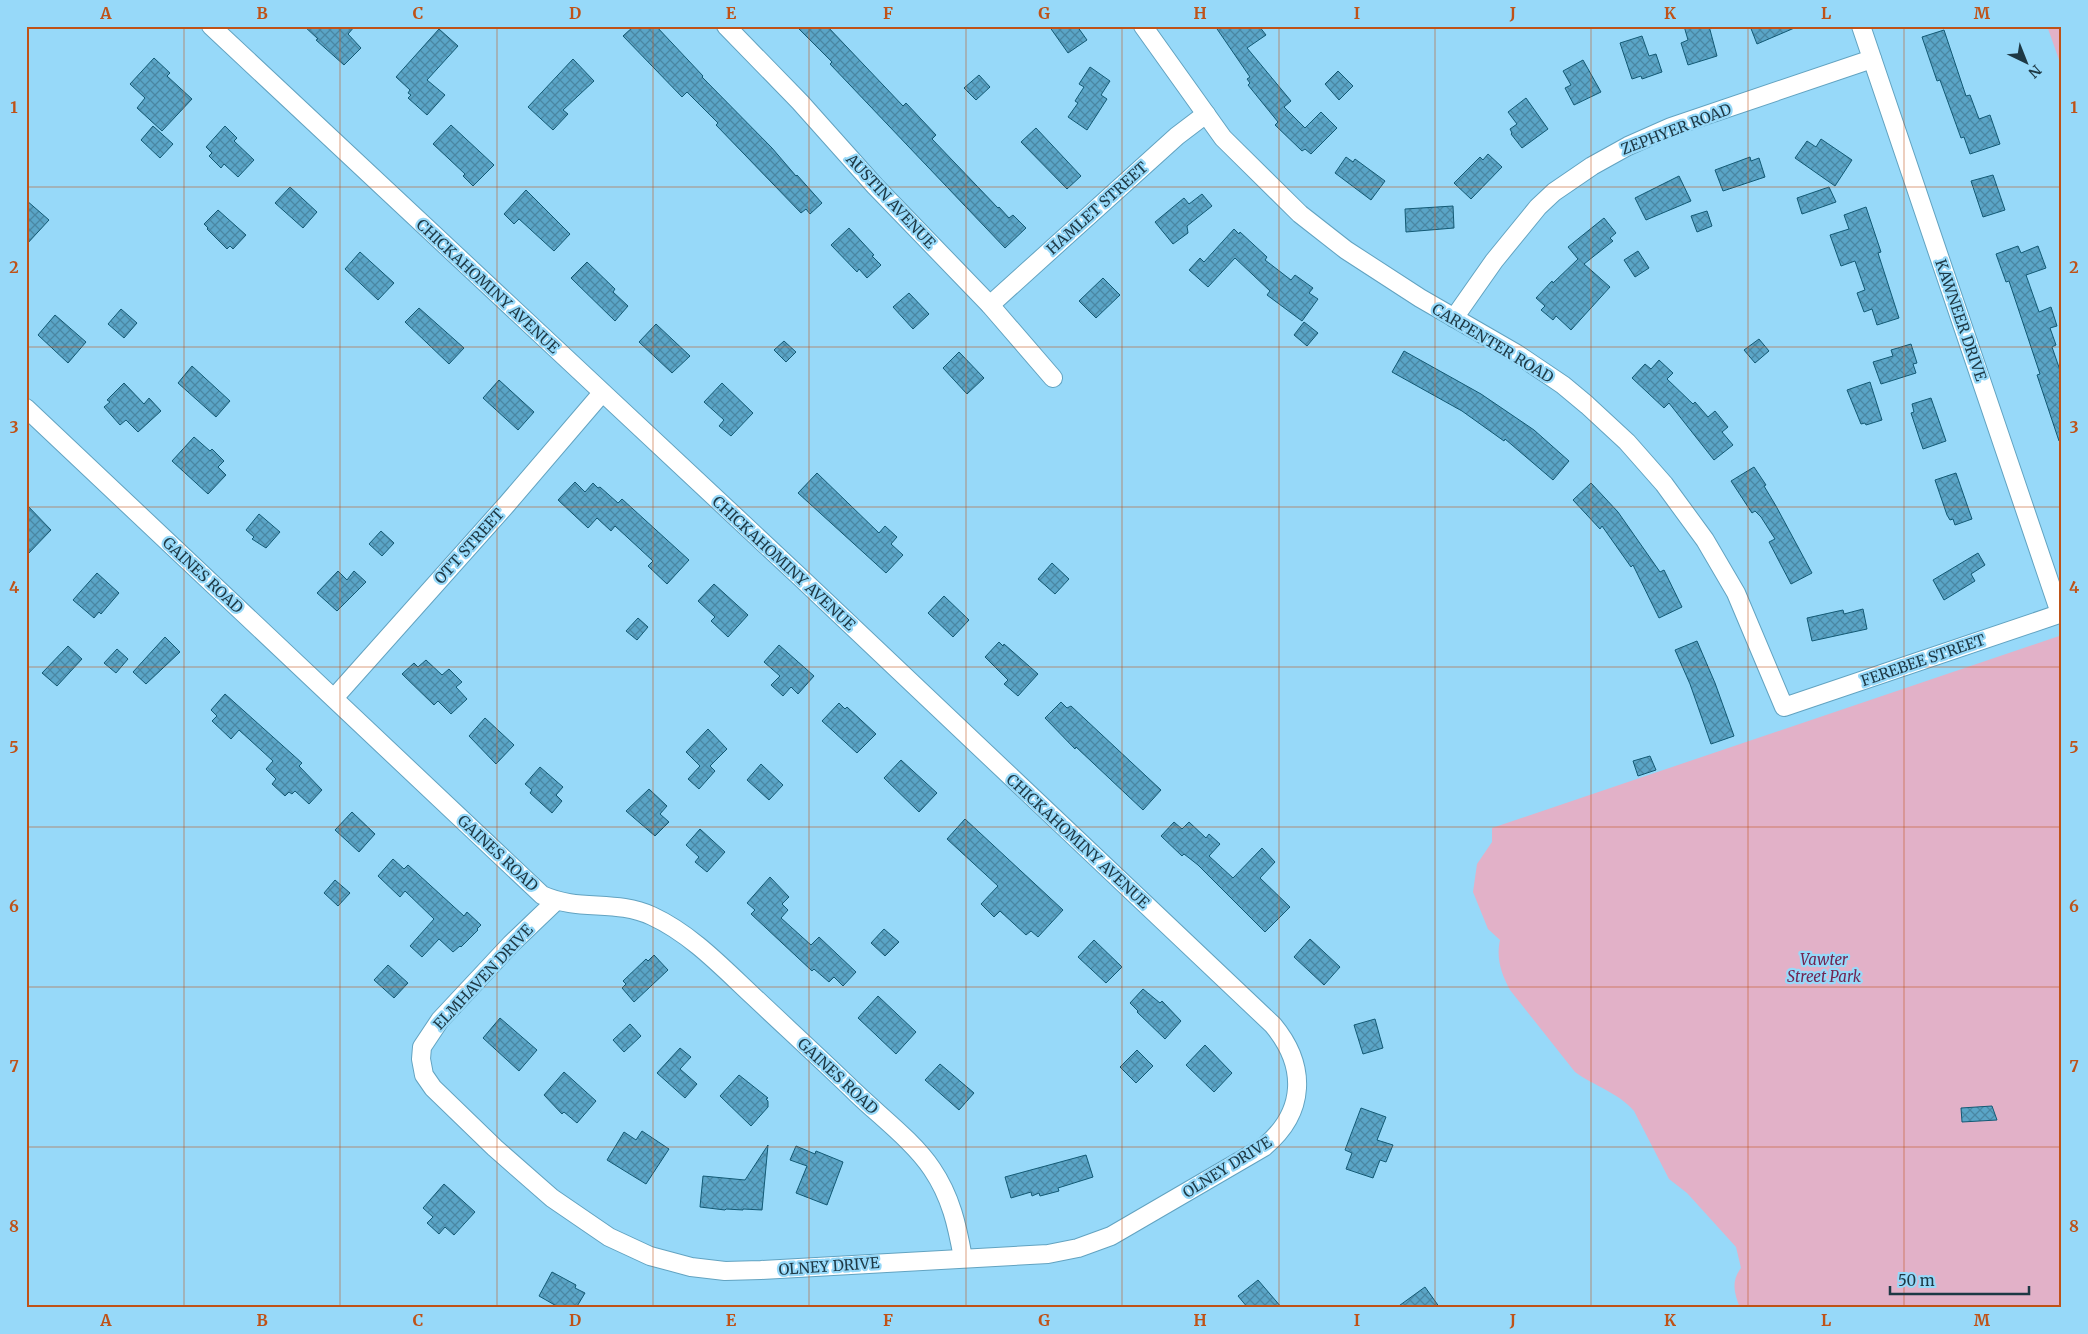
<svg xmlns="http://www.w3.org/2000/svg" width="2088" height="1334" font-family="Merriweather,serif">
	<defs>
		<pattern id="building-cross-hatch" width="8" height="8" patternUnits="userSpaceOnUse" patternTransform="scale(1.25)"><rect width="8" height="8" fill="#5aa5c7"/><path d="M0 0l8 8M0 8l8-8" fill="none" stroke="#4a87a3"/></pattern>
	</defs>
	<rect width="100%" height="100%" fill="#97d9f9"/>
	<g fill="#e2b1c8">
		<polygon points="2047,26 2062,26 2062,68"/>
		<path d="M2062 635V1308H1740C1734 1293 1731 1281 1741 1268L1736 1247 1687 1193 1669 1179 1634 1111C1619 1093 1594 1086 1575 1072L1510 990C1501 973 1496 958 1500 940L1488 929 1473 892 1477 864 1492 842V828Z"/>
	</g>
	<g fill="url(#building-cross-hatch)" stroke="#135a75">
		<polygon points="304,26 355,26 348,34 361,48 344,65 316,40 318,39"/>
		<polygon points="634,26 656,26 703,76 702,77 772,148 796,176 797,175 822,203 810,214 806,209 801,213 716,125 718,123 687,92 682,97 623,36"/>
		<polygon points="796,26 827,26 903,106 906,103 936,135 932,139 998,208 999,207 1009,218 1013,215 1026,228 1005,248 830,64 832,62"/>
		<polygon points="1049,26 1077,26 1087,40 1068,53"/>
		<polygon points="1215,26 1259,26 1266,35 1247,48 1291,101 1284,107 1305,128 1321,112 1337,128 1311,154 1305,149 1302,151 1275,125 1278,122 1248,85 1250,83 1247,79 1250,77"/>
		<polygon points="1684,26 1709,26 1717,56 1688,65 1681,43 1688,40"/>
		<polygon points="1750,26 1799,26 1757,44"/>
		<polygon points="439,29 458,46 427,80 445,95 427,115 408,98 411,95 408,93 410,90 396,77"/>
		<polygon points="1944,30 1966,96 1970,95 1979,119 1990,115 2000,144 1970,154 1964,137 1961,138 1940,80 1937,81 1922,37"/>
		<polygon points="1642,36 1649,56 1656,54 1662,72 1642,79 1641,76 1632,79 1620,43"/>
		<polygon points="154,58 170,73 167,76 192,99 162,131 137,108 145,98 130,84"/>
		<polygon points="573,59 594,81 563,110 568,114 553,130 528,107"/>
		<polygon points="1583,60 1601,92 1574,105 1565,88 1571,85 1563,71"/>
		<polygon points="1090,67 1110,81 1101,95 1107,99 1087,130 1068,117 1078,103 1075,101 1084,87 1079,84"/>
		<polygon points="1338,71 1353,86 1339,100 1325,84"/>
		<polygon points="979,75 990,87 976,100 964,88"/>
		<polygon points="1526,98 1548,129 1522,148 1511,134 1512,133 1510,129 1517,124 1508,112"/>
		<polygon points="451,125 494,165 473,186 463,176 465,174 433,144"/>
		<polygon points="153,126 173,144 160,158 141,140"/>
		<polygon points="225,126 237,138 234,141 254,160 238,177 224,164 221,168 209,156 212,153 206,147"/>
		<polygon points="1036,128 1081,176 1067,189 1021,142"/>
		<polygon points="1821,139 1852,160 1835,186 1795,158 1807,141 1816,147"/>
		<polygon points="1488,154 1502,167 1471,199 1454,183 1480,157 1483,160"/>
		<polygon points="1346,157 1353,162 1355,159 1385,181 1371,200 1335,173"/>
		<polygon points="1750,157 1751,161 1759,158 1765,177 1723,191 1715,170"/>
		<polygon points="1993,175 2005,210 1983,217 1971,181"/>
		<polygon points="1679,176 1691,201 1646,220 1635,198"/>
		<polygon points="290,187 317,212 303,228 275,203"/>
		<polygon points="1829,187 1836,202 1802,214 1797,198"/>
		<polygon points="526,190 570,234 554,251 519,219 514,224 504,214"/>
		<polygon points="1202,194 1212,206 1187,226 1188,233 1173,244 1155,222 1184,198 1189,204"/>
		<polygon points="26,200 49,220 26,245"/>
		<polygon points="1453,206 1454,228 1406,232 1405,209"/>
		<polygon points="1866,207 1881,252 1878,253 1899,318 1877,325 1872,309 1864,312 1857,293 1865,290 1855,261 1841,266 1830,235 1849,229 1844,215"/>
		<polygon points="218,210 246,235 233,249 230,246 227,249 207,229 208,228 204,224"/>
		<polygon points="1707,211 1712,226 1697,232 1691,216"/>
		<polygon points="1604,218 1616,233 1610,238 1613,241 1584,264 1610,287 1571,330 1556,316 1553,320 1541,310 1545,306 1536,298 1552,281 1553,283 1578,259 1568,247"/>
		<polygon points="849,228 874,255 872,256 881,265 867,278 859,269 857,272 831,245"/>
		<polygon points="1234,229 1239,234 1240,232 1267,257 1265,260 1291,280 1295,275 1313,288 1309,293 1318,299 1302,321 1267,295 1270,291 1235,258 1208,287 1189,270 1200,258 1204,262"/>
		<polygon points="2018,246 2021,253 2038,246 2046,268 2026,275 2039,312 2051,307 2057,326 2050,328 2056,345 2052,347 2062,376 2062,441 2059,441 2037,375 2040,374 2009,281 2006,282 1996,254"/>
		<polygon points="1638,251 1649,268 1635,277 1624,260"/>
		<polygon points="360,252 394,283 378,300 345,269"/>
		<polygon points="587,262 615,289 613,292 628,306 615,321 571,278"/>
		<polygon points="1103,278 1120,295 1096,318 1079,301"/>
		<polygon points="909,293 929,314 913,329 893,307"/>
		<polygon points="419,308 464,348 449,364 405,322"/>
		<polygon points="121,309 137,323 124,338 108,324"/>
		<polygon points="55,315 86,342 68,363 38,335"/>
		<polygon points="1304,322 1318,333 1307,346 1294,335"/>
		<polygon points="656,324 690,356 672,373 639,342"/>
		<polygon points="1759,339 1769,351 1755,363 1744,350"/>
		<polygon points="784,341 796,352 786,362 774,350"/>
		<polygon points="1911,344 1917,363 1913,364 1916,373 1881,384 1873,362 1893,356 1891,350"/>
		<polygon points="1404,351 1481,394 1534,430 1569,461 1553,480 1505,439 1504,441 1462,411 1392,372"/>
		<polygon points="959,352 984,378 967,394 943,368"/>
		<polygon points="1659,360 1673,373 1667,379 1693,404 1695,402 1708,417 1715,411 1728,427 1722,432 1733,445 1714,460 1669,403 1664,408 1632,378 1645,364 1651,369"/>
		<polygon points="192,366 230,401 216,417 178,383"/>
		<polygon points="499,380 534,412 518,430 483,398"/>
		<polygon points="1870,382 1882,420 1866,425 1865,423 1861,424 1847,390"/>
		<polygon points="124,383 144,404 149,398 161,411 138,432 126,420 120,425 104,407 110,402 107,400"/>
		<polygon points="722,383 753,413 731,436 719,426 724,420 704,402"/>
		<polygon points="1931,398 1946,441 1923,449 1911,413 1914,412 1912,404"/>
		<polygon points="194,437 210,451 212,449 224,461 218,467 226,475 208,494 172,461"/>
		<polygon points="1754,467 1766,485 1764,486 1776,506 1812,573 1791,584 1769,542 1775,539 1761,517 1755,511 1752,513 1731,481"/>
		<polygon points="817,473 879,533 885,526 897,537 891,544 903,555 886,573 798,493"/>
		<polygon points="1956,473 1972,519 1955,525 1953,519 1950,520 1947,515 1935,480"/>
		<polygon points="575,482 585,492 593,483 598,488 600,487 618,503 622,499 689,560 667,584 648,566 653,561 615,526 611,531 597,518 588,528 558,500"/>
		<polygon points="1591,483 1618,512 1660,572 1664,570 1682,607 1659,618 1633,565 1631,567 1602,526 1600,529 1573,500"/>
		<polygon points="26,504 51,530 26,556"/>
		<polygon points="259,514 280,532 266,548 252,539 254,537 246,530"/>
		<polygon points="381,531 394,543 382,556 369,544"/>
		<polygon points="1978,553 1985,565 1971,574 1975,581 1944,600 1933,580"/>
		<polygon points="1052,563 1069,579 1055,594 1038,579"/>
		<polygon points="338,571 347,580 354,571 366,582 337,611 317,593"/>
		<polygon points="97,573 119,593 101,614 99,612 94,618 73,600"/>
		<polygon points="714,584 748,615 728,637 711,621 715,617 698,601"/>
		<polygon points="944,596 969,620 953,637 928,613"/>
		<polygon points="1863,609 1867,629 1812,641 1807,618 1843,610 1844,614"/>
		<polygon points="638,618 648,627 637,640 626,631"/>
		<polygon points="165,637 180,652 146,684 133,672"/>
		<polygon points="1697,641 1715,683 1734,736 1711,744 1690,684 1675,650"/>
		<polygon points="999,642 1003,646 1004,644 1038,674 1018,696 1004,684 1008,680 985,657"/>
		<polygon points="779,645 814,676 798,694 791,687 783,696 771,685 780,676 764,662"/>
		<polygon points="68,646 82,659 57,686 42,673"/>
		<polygon points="117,649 128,659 116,673 104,663"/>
		<polygon points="426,660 442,675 449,669 462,682 456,687 467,699 451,714 438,701 434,705 402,674 414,663 418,667"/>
		<polygon points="225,694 302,763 299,766 322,790 309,804 295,791 292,794 289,792 285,796 272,784 276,779 266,769 273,761 239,730 231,739 212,721 217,716 211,710"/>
		<polygon points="1061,702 1067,708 1071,706 1161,790 1143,810 1076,747 1075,749 1045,718"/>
		<polygon points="839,703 845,709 847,707 876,734 857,753 822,721"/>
		<polygon points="485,718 514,745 496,764 469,736"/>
		<polygon points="708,729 727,749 710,766 715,771 699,789 688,779 700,766 686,752"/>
		<polygon points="1650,756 1656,770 1638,776 1633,761"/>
		<polygon points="901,760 937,793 919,812 884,778"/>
		<polygon points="761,764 783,785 769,800 747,780"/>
		<polygon points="540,767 563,787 556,795 562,801 552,813 530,793 532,790 525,784"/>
		<polygon points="649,789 667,806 660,814 669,822 655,836 626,811"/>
		<polygon points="352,812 375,834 359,852 335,830"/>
		<polygon points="965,819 1063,910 1038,937 1031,931 1026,935 1000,911 994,917 981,904 998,886 947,839"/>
		<polygon points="1174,822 1182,829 1189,822 1206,838 1209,834 1220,844 1209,856 1233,878 1262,848 1275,862 1260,878 1290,907 1265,932 1198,865 1184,854 1182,856 1161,836"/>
		<polygon points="700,829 725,852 707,872 695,862 699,857 686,845"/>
		<polygon points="393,859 404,869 408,865 464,916 467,912 481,925 477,929 478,930 461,947 460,946 453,952 439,939 422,957 410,946 434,919 405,891 400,897 378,876"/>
		<polygon points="770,877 789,897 782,904 788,910 781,918 811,945 819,937 856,972 843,986 834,977 829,982 814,969 812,971 751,914 755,910 747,903"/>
		<polygon points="335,880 350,893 338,906 324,893"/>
		<polygon points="884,929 899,942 885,956 871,943"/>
		<polygon points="1310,939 1340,967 1324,985 1294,957"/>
		<polygon points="1094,940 1122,967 1106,983 1078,957"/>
		<polygon points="654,955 668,970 634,1002 622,988 626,984 623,981 646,959 648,961"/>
		<polygon points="388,965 408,983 394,998 374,980"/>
		<polygon points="1143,989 1160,1003 1162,1001 1181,1021 1165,1039 1137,1012 1138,1011 1130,1003"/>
		<polygon points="878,996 916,1032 896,1054 858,1018"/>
		<polygon points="500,1018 537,1050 519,1071 483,1038"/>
		<polygon points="1375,1019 1383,1048 1363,1054 1354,1025"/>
		<polygon points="630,1024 641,1036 624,1052 613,1040"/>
		<polygon points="1205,1045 1232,1073 1214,1092 1186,1065"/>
		<polygon points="680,1048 691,1057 680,1069 697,1084 685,1098 657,1073"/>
		<polygon points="1137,1050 1153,1066 1136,1083 1120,1067"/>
		<polygon points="940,1064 974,1093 959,1110 925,1080"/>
		<polygon points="564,1072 596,1101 577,1123 564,1112 562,1114 544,1095"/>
		<polygon points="739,1075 768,1098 766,1099 768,1101 768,1107 751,1126 720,1096"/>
		<polygon points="1992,1106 1997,1120 1962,1122 1961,1108"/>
		<polygon points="1361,1108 1386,1117 1377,1140 1393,1145 1386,1162 1380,1160 1373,1178 1346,1169 1352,1153 1345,1150"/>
		<polygon points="642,1131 669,1149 646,1184 607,1160 624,1132 636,1140"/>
		<polygon points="768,1145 762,1210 743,1209 743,1210 726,1209 725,1210 700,1207 703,1176 745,1180"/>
		<polygon points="796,1146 815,1154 816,1151 843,1162 827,1205 796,1193 807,1166 790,1160"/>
		<polygon points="1086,1155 1093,1177 1058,1188 1059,1191 1040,1196 1039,1193 1032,1196 1031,1192 1011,1198 1005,1177"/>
		<polygon points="444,1184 475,1212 454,1235 445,1227 439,1234 427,1223 433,1217 423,1208"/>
		<polygon points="552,1272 576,1285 575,1288 585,1293 576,1308 560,1308 539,1296"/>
		<polygon points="1258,1280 1282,1308 1248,1308 1238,1296"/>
		<polygon points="1425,1287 1440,1308 1396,1308"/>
	</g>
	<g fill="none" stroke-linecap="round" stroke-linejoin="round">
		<defs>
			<g id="street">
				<path d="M211 26 800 577 1273 1025C1307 1066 1306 1112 1264 1147L1111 1236 1078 1248 1048 1254 761 1270 725 1271 691 1267 650 1256 609 1237 552 1198 495 1148 433 1088 424 1075 421 1059 422 1047 440 1020 511 944 556 901"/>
				<polyline points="726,26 800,102 875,186 990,305 1053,378"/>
				<polyline points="1143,26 1223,138 1300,214 1346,250 1420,298 1517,354 1563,385 1587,405 1627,442 1664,484 1705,540 1736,593 1784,707 2062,613"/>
				<polyline points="1861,26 2060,613"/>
				<polyline points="990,305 1177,136 1206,114"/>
				<polyline points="1454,318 1494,261 1538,207 1554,192 1592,166 1628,146 1671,127 1872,59"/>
				<path d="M26 408 542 895C579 912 615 899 652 916 691 934 722 967 753 996 788 1029 823 1061 857 1094 881 1117 914 1142 932 1169 951 1197 957 1225 963 1258"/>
				<polyline points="334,698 507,504 602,393"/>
			</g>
		</defs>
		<use href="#street" stroke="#62a3c1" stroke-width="20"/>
		<use href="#street" stroke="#fff" stroke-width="18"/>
	</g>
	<path fill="none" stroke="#bf5217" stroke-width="1" stroke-opacity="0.55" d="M184 26V1308M340 26V1308M497 26V1308M653 26V1308M809 26V1308M966 26V1308M1122 26V1308M1279 26V1308M1435 26V1308M1591 26V1308M1748 26V1308M1904 26V1308M26 187H2062M26 347H2062M26 507H2062M26 667H2062M26 827H2062M26 987H2062M26 1147H2062"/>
	<g text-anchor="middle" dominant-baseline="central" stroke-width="4.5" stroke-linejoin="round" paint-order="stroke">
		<g font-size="15" fill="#1d3844" stroke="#97d9f9">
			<text transform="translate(1676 129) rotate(-21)">ZEPHYER ROAD</text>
			<text transform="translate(891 201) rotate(47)">AUSTIN AVENUE</text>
			<text transform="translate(1097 208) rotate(-42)">HAMLET STREET</text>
			<text transform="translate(488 286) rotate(43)">CHICKAHOMINY AVENUE</text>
			<text transform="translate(1961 320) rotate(71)">KAWNEER DRIVE</text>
			<text transform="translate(1493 343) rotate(31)">CARPENTER ROAD</text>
			<text transform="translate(469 546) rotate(-48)">OTT STREET</text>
			<text transform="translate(784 563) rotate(43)">CHICKAHOMINY AVENUE</text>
			<text transform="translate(203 575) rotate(43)">GAINES ROAD</text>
			<text transform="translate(1923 660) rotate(-19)">FEREBEE STREET</text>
			<text transform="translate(1078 841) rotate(43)">CHICKAHOMINY AVENUE</text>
			<text transform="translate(498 853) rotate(43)">GAINES ROAD</text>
			<text transform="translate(483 977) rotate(-47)">ELMHAVEN DRIVE</text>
			<text transform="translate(838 1076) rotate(43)">GAINES ROAD</text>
			<text transform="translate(1227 1167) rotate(-32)">OLNEY DRIVE</text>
			<text transform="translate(829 1266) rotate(-4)">OLNEY DRIVE</text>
		</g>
		<g font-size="15" font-style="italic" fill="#732551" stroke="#97d9f9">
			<text x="1824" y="959">Vawter<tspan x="1824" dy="17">Street Park</tspan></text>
		</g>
	</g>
	<rect width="2088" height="1334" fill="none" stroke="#97d9f9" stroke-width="55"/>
	<g transform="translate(2026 62) rotate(137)" stroke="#97d9f9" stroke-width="4" paint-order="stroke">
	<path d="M0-4L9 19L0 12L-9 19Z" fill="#1d3844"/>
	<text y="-8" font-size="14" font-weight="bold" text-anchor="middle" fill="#1d3844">N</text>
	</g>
	<path d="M1890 1286v8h139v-8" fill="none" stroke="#1d3844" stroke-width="2.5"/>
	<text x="1898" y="1286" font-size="15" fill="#1d3844" stroke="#97d9f9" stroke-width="4" paint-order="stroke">50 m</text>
	<rect x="28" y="28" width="2032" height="1278" fill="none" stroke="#bf5217" stroke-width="2"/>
	<g font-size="16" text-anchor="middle" font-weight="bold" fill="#bf5217">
		<text x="106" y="19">A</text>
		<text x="262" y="19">B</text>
		<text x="418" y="19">C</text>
		<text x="575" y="19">D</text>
		<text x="731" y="19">E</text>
		<text x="888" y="19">F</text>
		<text x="1044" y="19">G</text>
		<text x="1200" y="19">H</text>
		<text x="1357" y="19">I</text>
		<text x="1513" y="19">J</text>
		<text x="1670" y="19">K</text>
		<text x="1826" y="19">L</text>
		<text x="1982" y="19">M</text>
		<text x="14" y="113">1</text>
		<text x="2074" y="113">1</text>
		<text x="14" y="273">2</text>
		<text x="2074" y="273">2</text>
		<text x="14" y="433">3</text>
		<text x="2074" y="433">3</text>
		<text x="14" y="593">4</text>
		<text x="2074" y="593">4</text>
		<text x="14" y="753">5</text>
		<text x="2074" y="753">5</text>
		<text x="14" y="912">6</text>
		<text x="2074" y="912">6</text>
		<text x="14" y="1072">7</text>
		<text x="2074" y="1072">7</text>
		<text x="14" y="1232">8</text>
		<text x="2074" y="1232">8</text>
		<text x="106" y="1326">A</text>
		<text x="262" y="1326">B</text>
		<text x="418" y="1326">C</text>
		<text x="575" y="1326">D</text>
		<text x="731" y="1326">E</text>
		<text x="888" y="1326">F</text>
		<text x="1044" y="1326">G</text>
		<text x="1200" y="1326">H</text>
		<text x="1357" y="1326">I</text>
		<text x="1513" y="1326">J</text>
		<text x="1670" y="1326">K</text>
		<text x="1826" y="1326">L</text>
		<text x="1982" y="1326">M</text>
	</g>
</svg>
